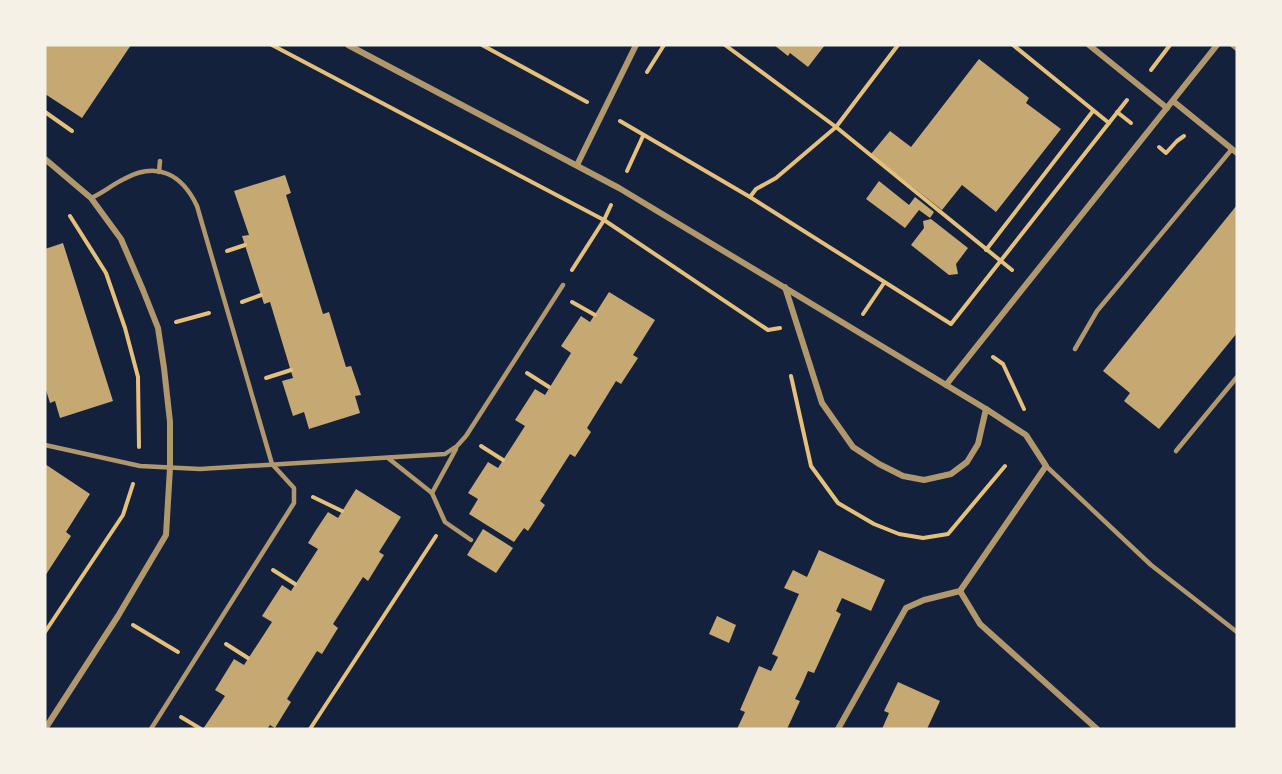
<svg xmlns="http://www.w3.org/2000/svg" width="1282" height="774" font-family="'Exo 2',sans-serif">
	<rect width="100%" height="100%" fill="#14213d"/>
	<g fill="#c6a872">
		<polygon points="45,45 131,45 82,118 45,94"/>
		<polygon points="774,45 825,45 808,67 790,53 788,56"/>
		<polygon points="979,59 1029,98 1026,103 1061,129 996,212 962,185 942,210 871,154 890,131 911,147"/>
		<polygon points="285,175 291,193 286,195 323,314 329,312 346,367 351,366 361,395 355,396 360,413 309,429 304,412 293,416 282,381 293,378 270,302 264,304 261,295 242,236 249,235 234,191"/>
		<polygon points="879,181 909,205 915,197 934,212 930,218 919,210 905,228 866,199"/>
		<polygon points="1237,205 1237,333 1159,429 1124,401 1130,393 1103,371"/>
		<polygon points="931,219 968,248 956,264 958,274 949,275 911,245 924,228 923,221"/>
		<polygon points="63,243 113,401 60,418 55,401 50,403 45,387 45,249"/>
		<polygon points="609,292 655,320 633,355 638,358 621,384 616,381 587,428 591,432 575,457 570,454 540,501 545,505 528,531 524,528 514,542 469,514 478,499 468,493 488,462 498,468 525,426 515,420 535,389 545,395 571,353 561,346 581,316 590,322"/>
		<polygon points="45,464 90,494 66,532 71,536 45,576"/>
		<polygon points="356,489 401,517 379,552 384,555 368,581 363,577 333,624 338,628 322,654 317,651 287,699 291,702 275,728 270,725 267,729 203,729 225,696 215,690 234,659 244,665 272,622 262,616 282,585 291,591 318,549 308,543 316,530 328,512 338,518"/>
		<polygon points="483,529 513,548 496,573 467,555"/>
		<polygon points="819,550 885,580 871,611 842,598 836,611 841,614 814,673 808,671 802,685 795,699 800,701 787,729 737,729 745,712 740,710 759,666 771,671 778,657 772,654 799,594 784,588 793,570 807,577"/>
		<polygon points="717,616 736,625 729,643 709,634"/>
		<polygon points="898,682 940,701 927,729 882,729 889,713 884,711"/>
	</g>
	<g fill="none" stroke-linecap="round" stroke-linejoin="round">
		<g stroke="#e5c07b" stroke-width="4">
			<polyline points="272,45 604,220 768,330 780,328"/>
			<polyline points="482,45 587,102"/>
			<polyline points="725,45 836,127 1012,270"/>
			<polyline points="1013,45 1109,123"/>
			<polyline points="1151,70 1170,45"/>
			<polyline points="647,72 664,45"/>
			<polyline points="45,112 72,131"/>
			<polyline points="1117,112 1131,123"/>
			<polyline points="620,121 750,197 951,324 1127,100"/>
			<polyline points="1159,147 1166,153 1177,141 1184,136"/>
			<polyline points="627,171 643,136"/>
			<polyline points="750,197 756,189 776,178 836,127 898,45"/>
			<polyline points="70,216 106,273 125,328 138,377 139,447"/>
			<polyline points="986,250 1093,111"/>
			<polyline points="227,251 245,245"/>
			<polyline points="572,270 604,220 611,205"/>
			<polyline points="242,302 261,295"/>
			<polyline points="572,302 595,315"/>
			<polyline points="863,314 884,283"/>
			<polyline points="176,322 209,313"/>
			<polyline points="993,357 1003,364 1024,409"/>
			<polyline points="527,373 549,387"/>
			<polyline points="791,376 811,466 838,503 874,524 899,534 923,538 948,534 1005,466"/>
			<polyline points="266,378 291,370"/>
			<polyline points="481,446 503,460"/>
			<polyline points="313,497 342,511"/>
			<polyline points="273,570 295,584"/>
			<polyline points="133,625 178,652"/>
			<polyline points="45,632 123,515 133,484"/>
			<polyline points="226,644 248,658"/>
			<polyline points="181,717 201,729"/>
			<polyline points="310,729 436,536"/>
		</g>
		<g stroke="#b1986c" stroke-width="4.5">
			<polyline points="1232,45 1237,49"/>
			<polyline points="159,172 160,161"/>
			<path d="M91 198C103 193 113 184 124 179 157 161 182 174 197 206L272 464 294 488V503L151 729"/>
			<polyline points="1075,349 1097,311 1232,149"/>
			<polyline points="45,445 140,466 200,469 445,454 457,446 466,436 563,285"/>
			<polyline points="456,449 432,493 445,522 471,540"/>
			<polyline points="1176,451 1237,377"/>
			<polyline points="388,458 432,493"/>
			<polyline points="1046,466 1151,565 1237,632"/>
		</g>
		<g stroke="#b1986c" stroke-width="6">
			<polyline points="348,45 619,188 986,409 1026,435 1046,466 960,591 924,600 906,608 838,729"/>
			<polyline points="1089,45 1167,108"/>
			<polyline points="1173,101 1237,153"/>
			<polyline points="45,159 91,198 121,239 143,290 158,328 164,368 170,422 170,468 166,535 118,616 45,729"/>
			<polyline points="577,165 636,45"/>
			<polyline points="785,287 822,403 853,447 879,464 903,476 924,480 951,474 967,462 978,444 986,409"/>
			<polyline points="946,385 1217,45"/>
			<polyline points="960,591 980,624 1097,729"/>
		</g>
	</g>
	<rect width="1282" height="774" fill="none" stroke="#f6f1e7" stroke-width="93"/>
</svg>
